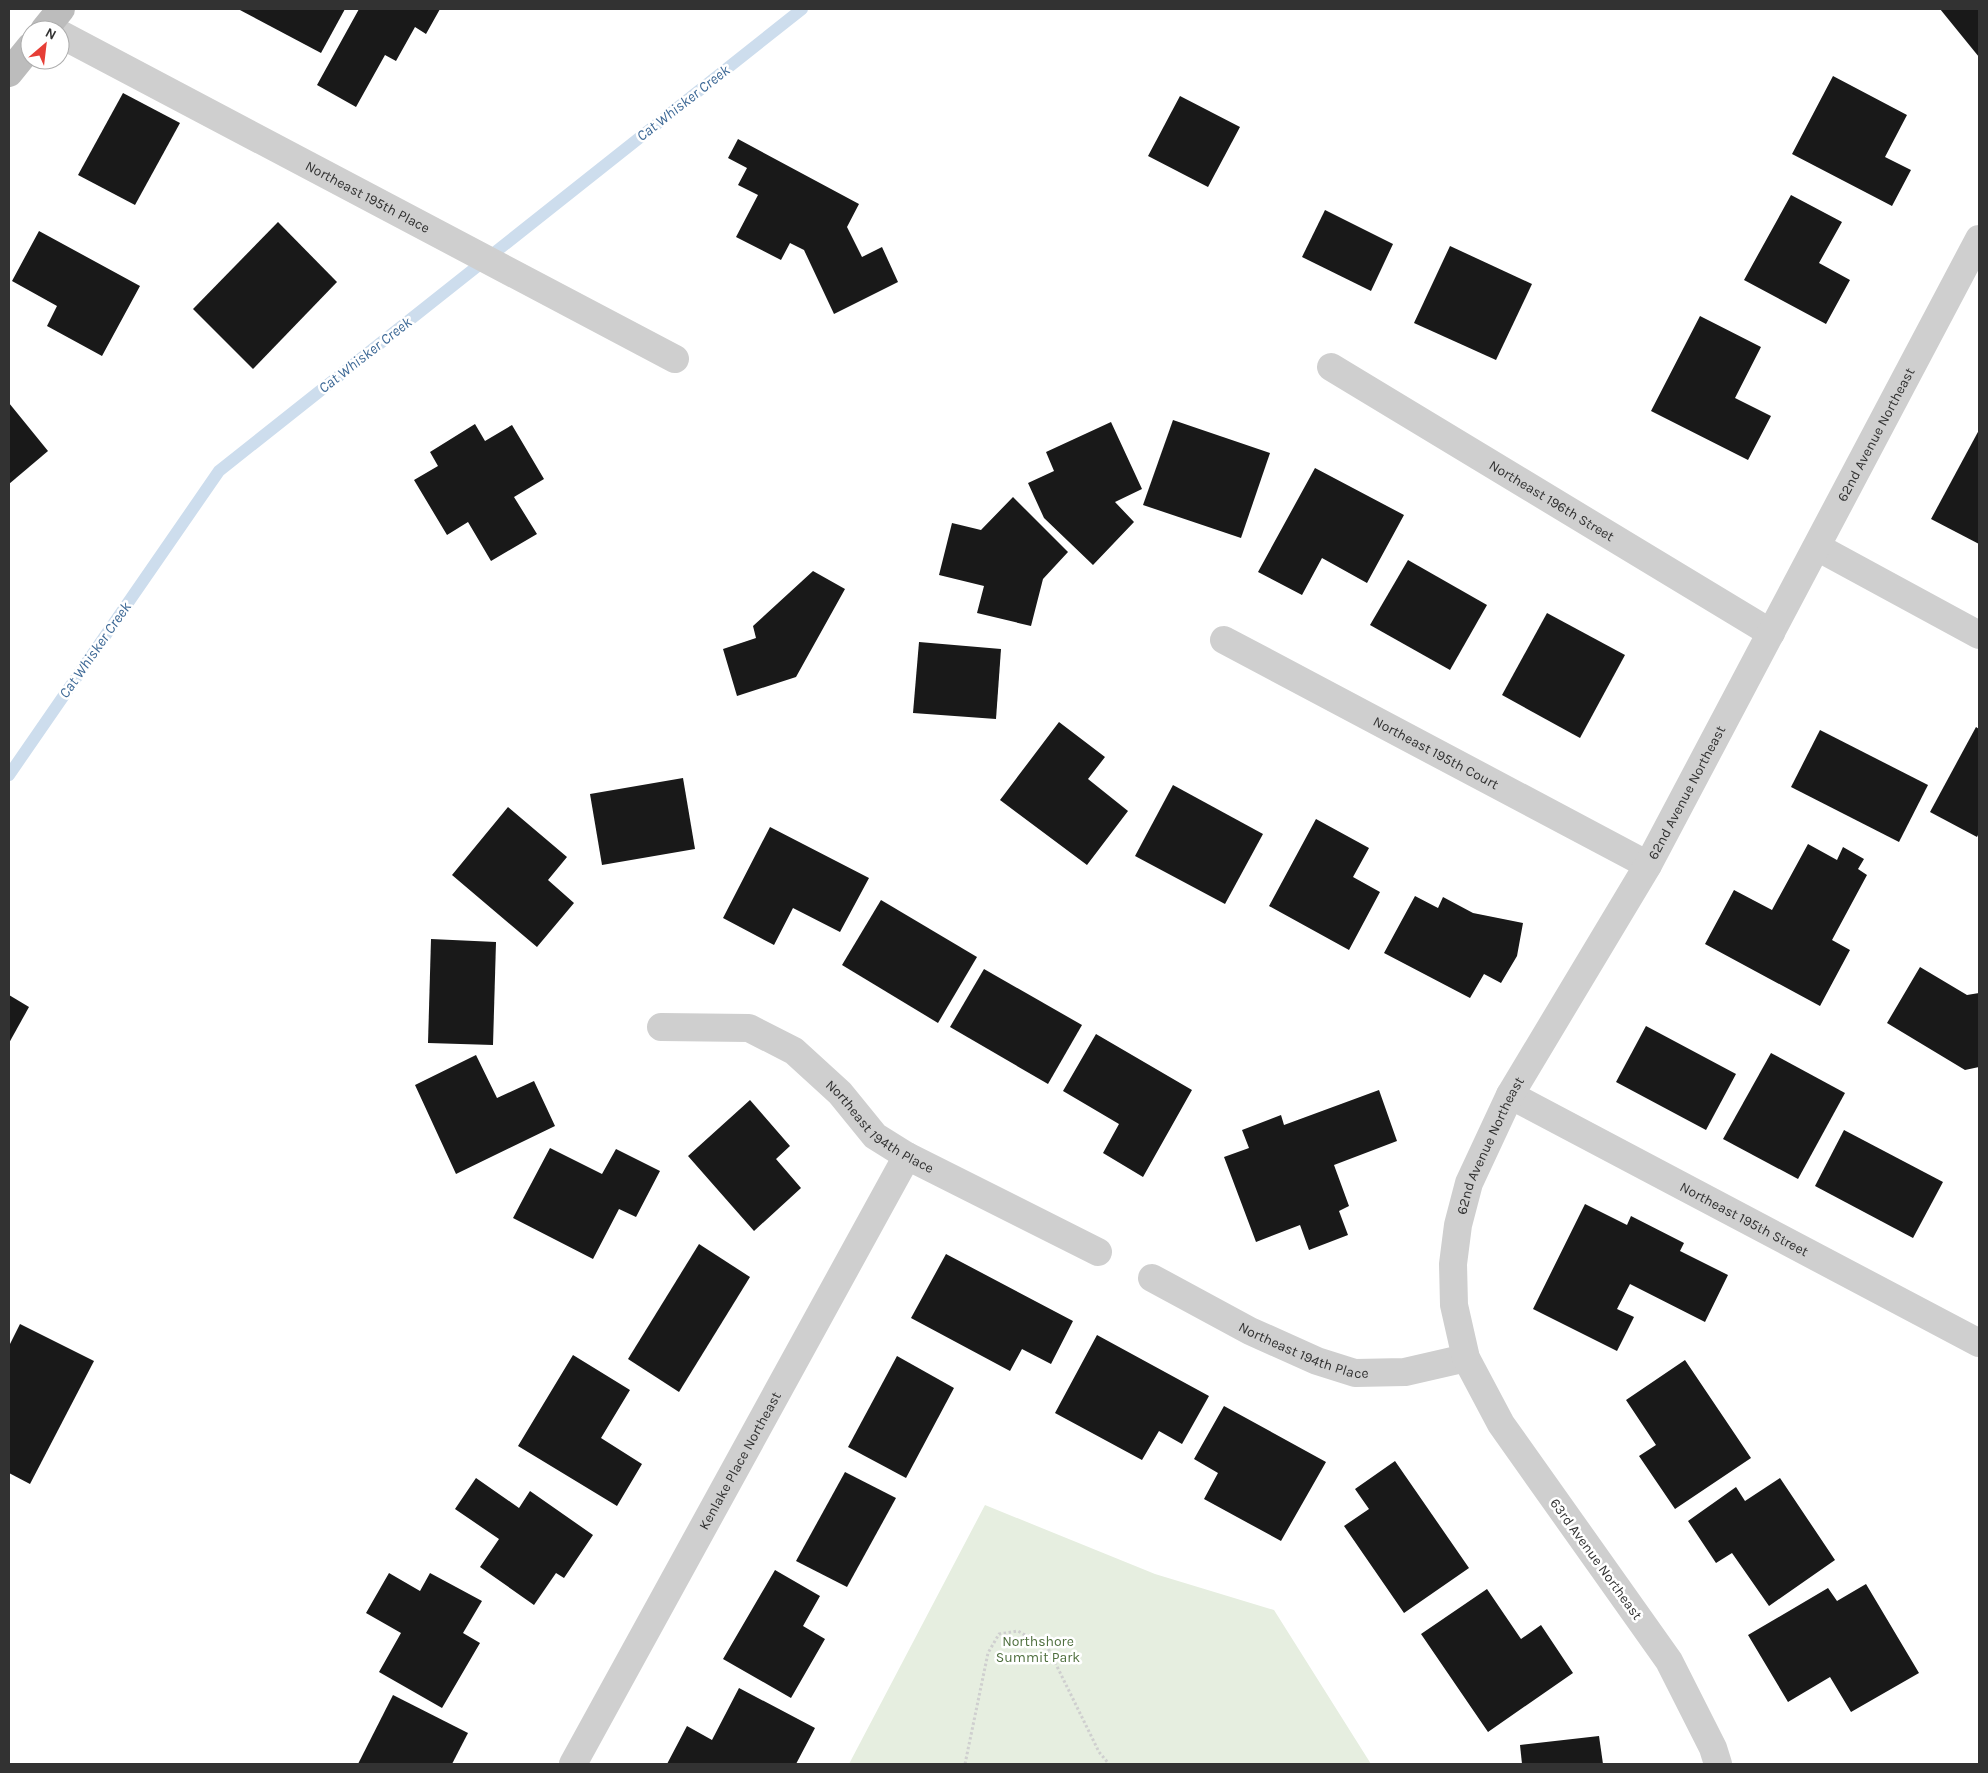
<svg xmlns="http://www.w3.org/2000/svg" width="1988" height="1773" font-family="Karla,sans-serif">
	<rect width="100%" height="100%" fill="#fff"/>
	<polygon fill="#e6eee0" points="985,1505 1155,1574 1274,1610 1371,1764 849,1764"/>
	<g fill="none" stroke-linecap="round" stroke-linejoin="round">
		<polyline stroke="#cddded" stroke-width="12" points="9,775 219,471 802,9"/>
	</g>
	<g fill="#191919">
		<polygon points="238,9 345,9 321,53"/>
		<polygon points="359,9 440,9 426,34 415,27 396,61 385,55 356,107 317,85"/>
		<polygon points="1940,9 1979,9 1979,57"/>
		<polygon points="1833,76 1907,115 1885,157 1911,170 1892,206 1792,154"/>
		<polygon points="123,93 180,123 135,205 78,175"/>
		<polygon points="1180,96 1240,127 1208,187 1148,156"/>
		<polygon points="738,139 859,204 847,227 862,257 882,247 898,282 834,314 804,250 790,243 781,260 736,237 758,195 738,185 747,168 728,158"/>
		<polygon points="1791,195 1842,222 1819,263 1850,280 1826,324 1744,280"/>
		<polygon points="1325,210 1393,244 1371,291 1302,257"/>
		<polygon points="278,222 337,282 253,369 193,309"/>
		<polygon points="39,231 140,286 102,356 47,326 57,306 12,281"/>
		<polygon points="1450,246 1532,284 1496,360 1414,323"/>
		<polygon points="1700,316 1761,347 1735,398 1771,416 1748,460 1651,411"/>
		<polygon points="9,403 48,451 9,484"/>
		<polygon points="1173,420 1270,453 1241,538 1143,505"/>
		<polygon points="1111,422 1142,489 1115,502 1134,522 1093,565 1044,518 1028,483 1054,471 1046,452"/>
		<polygon points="475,424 485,441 512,425 544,479 514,497 537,534 491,561 468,522 447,535 414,480 438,466 430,452"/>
		<polygon points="1979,430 1979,544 1931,519"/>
		<polygon points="1315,468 1404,515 1367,583 1322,558 1302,595 1258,572"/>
		<polygon points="1013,497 1068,552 1043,579 1031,626 977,613 984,586 939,575 952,523 981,530"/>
		<polygon points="1408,560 1487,605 1450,670 1370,625"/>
		<polygon points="813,571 845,589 796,677 737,696 723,649 756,638 753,626"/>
		<polygon points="1547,613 1625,655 1580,738 1502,695"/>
		<polygon points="919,642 1001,649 996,719 913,713"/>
		<polygon points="1059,722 1105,757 1088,779 1128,811 1087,865 1000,800"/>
		<polygon points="1976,727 1979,729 1979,833 1977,837 1930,812"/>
		<polygon points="1820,730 1928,785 1899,842 1791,787"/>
		<polygon points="683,778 695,849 602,865 590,794"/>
		<polygon points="1173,785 1263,834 1225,904 1135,856"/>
		<polygon points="508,807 567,857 548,880 574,903 537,947 452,875"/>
		<polygon points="1316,819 1369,848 1353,877 1380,892 1349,950 1269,906"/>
		<polygon points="770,827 869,878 840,932 793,908 774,945 723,918"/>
		<polygon points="1808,844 1837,860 1843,847 1864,859 1858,869 1867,875 1832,940 1850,950 1820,1006 1705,944 1734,890 1772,910"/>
		<polygon points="1415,896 1438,908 1443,897 1473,913 1523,923 1517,956 1501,983 1484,974 1470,998 1384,953"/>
		<polygon points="881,900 977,957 938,1023 842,965"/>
		<polygon points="431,939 496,942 493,1045 428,1043"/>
		<polygon points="1920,967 1967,995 1979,993 1979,1067 1965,1070 1887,1023"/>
		<polygon points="984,969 1082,1025 1048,1084 950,1027"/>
		<polygon points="9,995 29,1007 9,1043"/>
		<polygon points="1646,1026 1736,1074 1706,1130 1616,1082"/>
		<polygon points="1096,1034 1192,1090 1143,1177 1103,1153 1119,1124 1063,1091"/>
		<polygon points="1771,1053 1845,1093 1798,1179 1723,1139"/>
		<polygon points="476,1055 497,1098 534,1081 555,1126 456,1174 415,1085"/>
		<polygon points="1379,1090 1397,1141 1334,1165 1349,1206 1339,1211 1348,1235 1309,1250 1300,1225 1256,1242 1224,1157 1249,1148 1242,1130 1281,1115 1284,1125"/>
		<polygon points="750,1100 790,1146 776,1159 801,1188 754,1231 688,1156"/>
		<polygon points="1844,1130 1943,1182 1913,1238 1815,1186"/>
		<polygon points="550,1148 602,1174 616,1149 660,1171 636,1217 619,1209 593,1259 513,1218"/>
		<polygon points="1585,1204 1627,1225 1631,1216 1684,1243 1680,1251 1728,1275 1705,1322 1630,1284 1617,1309 1634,1317 1617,1351 1533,1309"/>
		<polygon points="699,1244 750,1277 679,1392 628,1359"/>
		<polygon points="946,1254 1073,1321 1051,1364 1022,1349 1010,1371 911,1318"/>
		<polygon points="20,1324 94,1361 30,1484 9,1473 9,1346"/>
		<polygon points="1097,1335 1209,1396 1182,1444 1159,1431 1142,1460 1055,1413"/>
		<polygon points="573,1355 630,1390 601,1438 642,1464 617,1506 518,1446"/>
		<polygon points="897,1356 954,1388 906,1478 848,1447"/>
		<polygon points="1685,1360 1751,1458 1675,1509 1639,1456 1656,1445 1626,1400"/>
		<polygon points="1224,1406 1326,1462 1281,1541 1204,1499 1218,1473 1194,1459"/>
		<polygon points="1395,1461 1469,1568 1404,1613 1344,1526 1369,1509 1355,1489"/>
		<polygon points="845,1472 896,1498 847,1587 796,1561"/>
		<polygon points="476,1478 519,1508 530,1491 593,1535 564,1578 556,1573 534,1605 480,1567 499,1539 455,1509"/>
		<polygon points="1780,1478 1835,1560 1769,1606 1732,1553 1716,1563 1688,1521 1736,1487 1745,1501"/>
		<polygon points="775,1570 820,1596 803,1626 825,1639 791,1698 723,1659"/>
		<polygon points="389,1573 420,1591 430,1573 482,1601 463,1633 480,1643 442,1708 379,1672 401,1633 366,1613"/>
		<polygon points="1866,1584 1919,1673 1851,1712 1830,1677 1788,1702 1748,1635 1828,1588 1837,1601"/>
		<polygon points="1487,1589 1521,1639 1541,1625 1573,1673 1488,1732 1421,1634"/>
		<polygon points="739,1688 815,1728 796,1764 667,1764 687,1726 712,1740"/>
		<polygon points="393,1695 468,1733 452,1764 358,1764"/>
		<polygon points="1599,1736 1603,1764 1522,1764 1520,1745"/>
	</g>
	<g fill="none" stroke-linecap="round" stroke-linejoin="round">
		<polyline stroke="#cfcfcf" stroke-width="3" stroke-dasharray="2.5 2.5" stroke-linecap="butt" points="965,1764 988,1653 999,1634 1018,1631 1048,1648 1099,1752 1109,1764"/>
		<g stroke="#cfcfcf" stroke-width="28">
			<path id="s1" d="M60 34 675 359"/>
			<path id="s2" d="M1331 367 1771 633"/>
			<polyline points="1817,547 1979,635"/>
			<path id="s3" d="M1224 640 1648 865"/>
			<path id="s4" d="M661 1027 749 1028 794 1051 840 1093 875 1136 907 1156 1098 1252"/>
			<path id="s5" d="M1510 1095 1979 1343"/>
			<path id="s6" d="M1152 1278 1250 1331 1317 1361 1355 1373 1405 1372 1466 1358"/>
			<path id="s7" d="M573 1764 907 1156"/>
			<path id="s8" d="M1718 1764 1713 1748 1669 1661 1501 1424 1466 1358 1454 1305 1453 1264 1458 1225 1469 1183 1510 1095 1648 865 1979 239"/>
		</g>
		<g stroke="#bcbcbc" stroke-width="28">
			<polyline points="44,30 61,9"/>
			<polyline points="9,73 30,47"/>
		</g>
	</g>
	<g text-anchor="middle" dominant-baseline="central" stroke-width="5" stroke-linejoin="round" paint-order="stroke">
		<g font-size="14" fill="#323232" stroke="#fff">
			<text stroke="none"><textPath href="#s1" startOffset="348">Northeast 195th Place</textPath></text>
			<text stroke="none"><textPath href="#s8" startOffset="1510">62nd Avenue Northeast</textPath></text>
			<text stroke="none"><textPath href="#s2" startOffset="258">Northeast 196th Street</textPath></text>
			<text stroke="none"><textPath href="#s3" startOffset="240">Northeast 195th Court</textPath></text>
			<text stroke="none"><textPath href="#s8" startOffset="1105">62nd Avenue Northeast</textPath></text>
			<text stroke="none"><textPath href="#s4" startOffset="254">Northeast 194th Place</textPath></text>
			<text stroke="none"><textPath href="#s8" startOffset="700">62nd Avenue Northeast</textPath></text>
			<text stroke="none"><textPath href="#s5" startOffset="265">Northeast 195th Street</textPath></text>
			<text stroke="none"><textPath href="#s6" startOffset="169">Northeast 194th Place</textPath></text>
			<text stroke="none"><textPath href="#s7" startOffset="346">Kenlake Place Northeast</textPath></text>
			<text transform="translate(1596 1559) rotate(54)">63rd Avenue Northeast</text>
		</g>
		<g font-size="14" fill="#4f6f3e" stroke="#fff">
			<text x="1038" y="1641">Northshore<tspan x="1038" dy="16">Summit Park</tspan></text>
		</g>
		<g font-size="15" font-style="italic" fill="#3e6996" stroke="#fff">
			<text transform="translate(683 103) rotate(-38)">Cat Whisker Creek</text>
			<text transform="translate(365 355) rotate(-38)">Cat Whisker Creek</text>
			<text transform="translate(95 650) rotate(-55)">Cat Whisker Creek</text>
		</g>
	</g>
	<rect width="1988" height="1773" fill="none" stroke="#323232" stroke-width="20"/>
	<g transform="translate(45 45) rotate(28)"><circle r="24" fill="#ffffff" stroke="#adadad"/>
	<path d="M0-4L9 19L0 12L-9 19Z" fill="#e63e36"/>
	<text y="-8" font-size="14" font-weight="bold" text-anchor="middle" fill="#323232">N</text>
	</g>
</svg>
